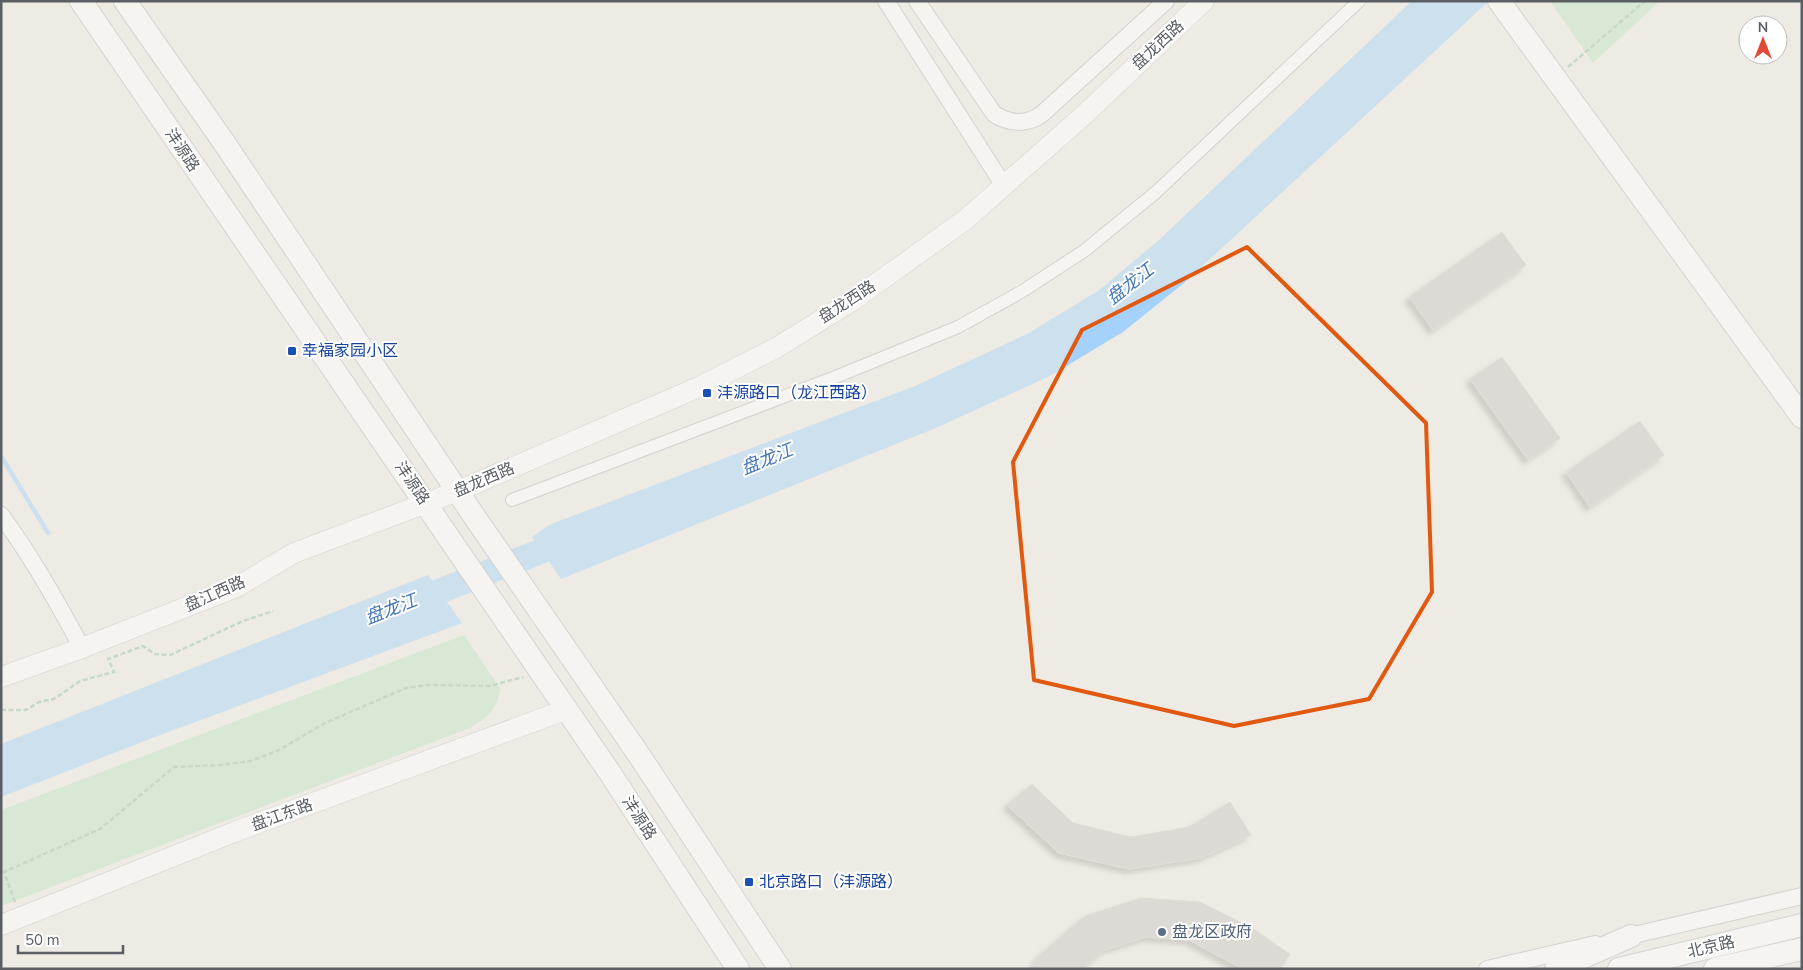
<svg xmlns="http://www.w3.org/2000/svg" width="1803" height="970" font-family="'Nunito Sans','Noto Sans SC',sans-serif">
	<defs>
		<filter id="shadow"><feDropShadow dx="-4.5" dy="4.5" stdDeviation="2.5" flood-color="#0004"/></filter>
	</defs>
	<rect width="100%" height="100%" fill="#edebe3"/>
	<g fill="#c0e4c1">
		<polygon points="1550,1 1660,1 1593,63"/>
		<path d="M464 635 500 688C498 710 487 717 470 728L1 906V810Z"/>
	</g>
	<g fill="#a5d2fb">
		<polygon points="1412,1 1489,1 1184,283 1123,332 1050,376 938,427 561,579 532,537 549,525 915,386 1027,334 1098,291 1159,240"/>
		<polygon points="428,575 462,623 160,735 1,797 1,744"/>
	</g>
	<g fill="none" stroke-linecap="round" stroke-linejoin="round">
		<polyline stroke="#a5d2fb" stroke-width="4.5" points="1,456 48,533"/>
		<polyline stroke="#a5d2fb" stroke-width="25" points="407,604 572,539"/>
	</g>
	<g fill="#c8c6c0" stroke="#d1cdc1" filter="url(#shadow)">
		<polygon points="1502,232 1526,265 1433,330 1409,297"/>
		<polygon points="1502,357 1560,438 1528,460 1470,379"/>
		<polygon points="1640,421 1664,455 1590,507 1566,472"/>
		<polygon points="1032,784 1073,823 1131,837 1189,827 1230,802 1251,835 1201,858 1129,869 1059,853 1007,805"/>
		<polygon points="1141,898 1200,902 1252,928 1290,954 1280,969 1243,969 1189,940 1146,937 1105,950 1083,969 1032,969 1041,954 1085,916"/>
	</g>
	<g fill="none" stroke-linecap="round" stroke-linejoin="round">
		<defs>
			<polyline id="pedestrian" points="512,500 838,376 958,327 1021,292 1084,251 1155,193 1359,1"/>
			<g id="minor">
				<polyline points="886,1 1004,186"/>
				<path d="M917 1 994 114C1010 124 1027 125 1042 114L1166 1"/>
				<path d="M1 515C32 557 57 602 82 648"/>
				<polyline points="1621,938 1802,896"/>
				<polyline points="1487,969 1595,944"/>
			</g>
			<g id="tertiary">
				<polyline points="1,677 82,648 237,587 294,553 458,491 699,387 776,348 852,301 965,220 1084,115 1204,1"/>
				<polyline points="1,925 237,831 565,710"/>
			</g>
			<g id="secondary">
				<polyline points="81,1 610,773 738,969"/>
				<polyline points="125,1 225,144 476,519 639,755 780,969"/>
				<polyline points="1499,1 1802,417"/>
				<polyline points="1556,969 1631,936"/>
				<polyline points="1619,969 1802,925"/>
				<polyline points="1715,969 1802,949"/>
			</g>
		</defs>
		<use href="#pedestrian" stroke="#b3b5ba" stroke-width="14"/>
		<use href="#minor" stroke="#b3b5ba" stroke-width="18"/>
		<use href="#tertiary" stroke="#b3b5ba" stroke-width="21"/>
		<use href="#secondary" stroke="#b4b7bd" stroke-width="24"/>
		<g stroke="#9ac4a7" stroke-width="2.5" stroke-dasharray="5 2.5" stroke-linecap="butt">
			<polyline points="1568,67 1645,1"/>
			<polyline points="1,710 26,710 39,702 54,699 80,681 114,672 108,659 143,646 155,654 170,655 243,621 273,611"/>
			<polyline points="15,902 4,872 100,829 174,767 221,765 251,761 279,750 325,723 406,688 428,685 490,686 523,677"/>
		</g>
		<use href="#pedestrian" stroke="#fff" stroke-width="12"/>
		<use href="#minor" stroke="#fff" stroke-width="16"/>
		<use href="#tertiary" stroke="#fff" stroke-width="20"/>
		<use href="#secondary" stroke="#fff" stroke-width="22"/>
	</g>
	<path d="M0 0H1803V970H0ZM1247 247 1426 423 1432 592 1369 699 1234 726 1034 680 1013 462 1082 330Z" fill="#edebe3" fill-opacity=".55" fill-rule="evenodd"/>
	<path fill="none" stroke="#e15910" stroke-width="4" stroke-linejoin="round" d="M1247 247 1426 423 1432 592 1369 699 1234 726 1034 680 1013 462 1082 330Z"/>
	<g fill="#1a4fb4" stroke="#fff" stroke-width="2">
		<rect x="287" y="346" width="10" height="10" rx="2.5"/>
		<rect x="702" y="388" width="10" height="10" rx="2.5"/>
		<rect x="744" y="877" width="10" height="10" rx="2.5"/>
	</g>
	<circle fill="#5c6f8a" stroke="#fff" stroke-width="2" cx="1162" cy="932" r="5"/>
	<g text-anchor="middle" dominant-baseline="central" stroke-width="4" stroke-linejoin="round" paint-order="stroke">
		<g font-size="16" fill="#5b5e63" stroke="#fff">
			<text transform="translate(1158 45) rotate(-43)">盘龙西路</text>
			<text transform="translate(182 150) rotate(56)">沣源路</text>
			<text transform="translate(847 302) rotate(-33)">盘龙西路</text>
			<text transform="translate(484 480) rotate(-23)">盘龙西路</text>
			<text transform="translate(412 483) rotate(56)">沣源路</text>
			<text transform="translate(215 594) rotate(-24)">盘江西路</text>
			<text transform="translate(282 815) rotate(-20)">盘江东路</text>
			<text transform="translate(639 818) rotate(57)">沣源路</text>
			<text transform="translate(1711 947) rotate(-13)">北京路</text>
		</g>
		<g font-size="16" fill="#164399" stroke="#fff" text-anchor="start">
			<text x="302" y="351">幸福家园小区</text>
			<text x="717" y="393">沣源路口（龙江西路）</text>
			<text x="759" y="882">北京路口（沣源路）</text>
		</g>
		<g font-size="16" fill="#4e5e75" stroke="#fff" text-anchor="start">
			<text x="1172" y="932">盘龙区政府</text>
		</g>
		<g font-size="18" font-style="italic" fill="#4578b5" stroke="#fff">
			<text transform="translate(1130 284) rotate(-38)">盘龙江</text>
			<text transform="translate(767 459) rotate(-22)">盘龙江</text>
			<text transform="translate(391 609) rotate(-21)">盘龙江</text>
		</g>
	</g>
	<rect width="1803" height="970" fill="none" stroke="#5b5e63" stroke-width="5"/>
	<g transform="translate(1763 40)"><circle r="24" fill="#ffffff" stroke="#bdbfc1"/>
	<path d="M0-4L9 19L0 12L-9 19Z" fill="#e24834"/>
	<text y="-8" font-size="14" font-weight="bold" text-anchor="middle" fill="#5b5e63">N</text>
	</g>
	<path d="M18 945v8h105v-8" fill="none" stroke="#5b5e63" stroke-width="2.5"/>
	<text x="25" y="945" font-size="15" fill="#5b5e63" stroke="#ffffff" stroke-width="4" paint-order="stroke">50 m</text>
</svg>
